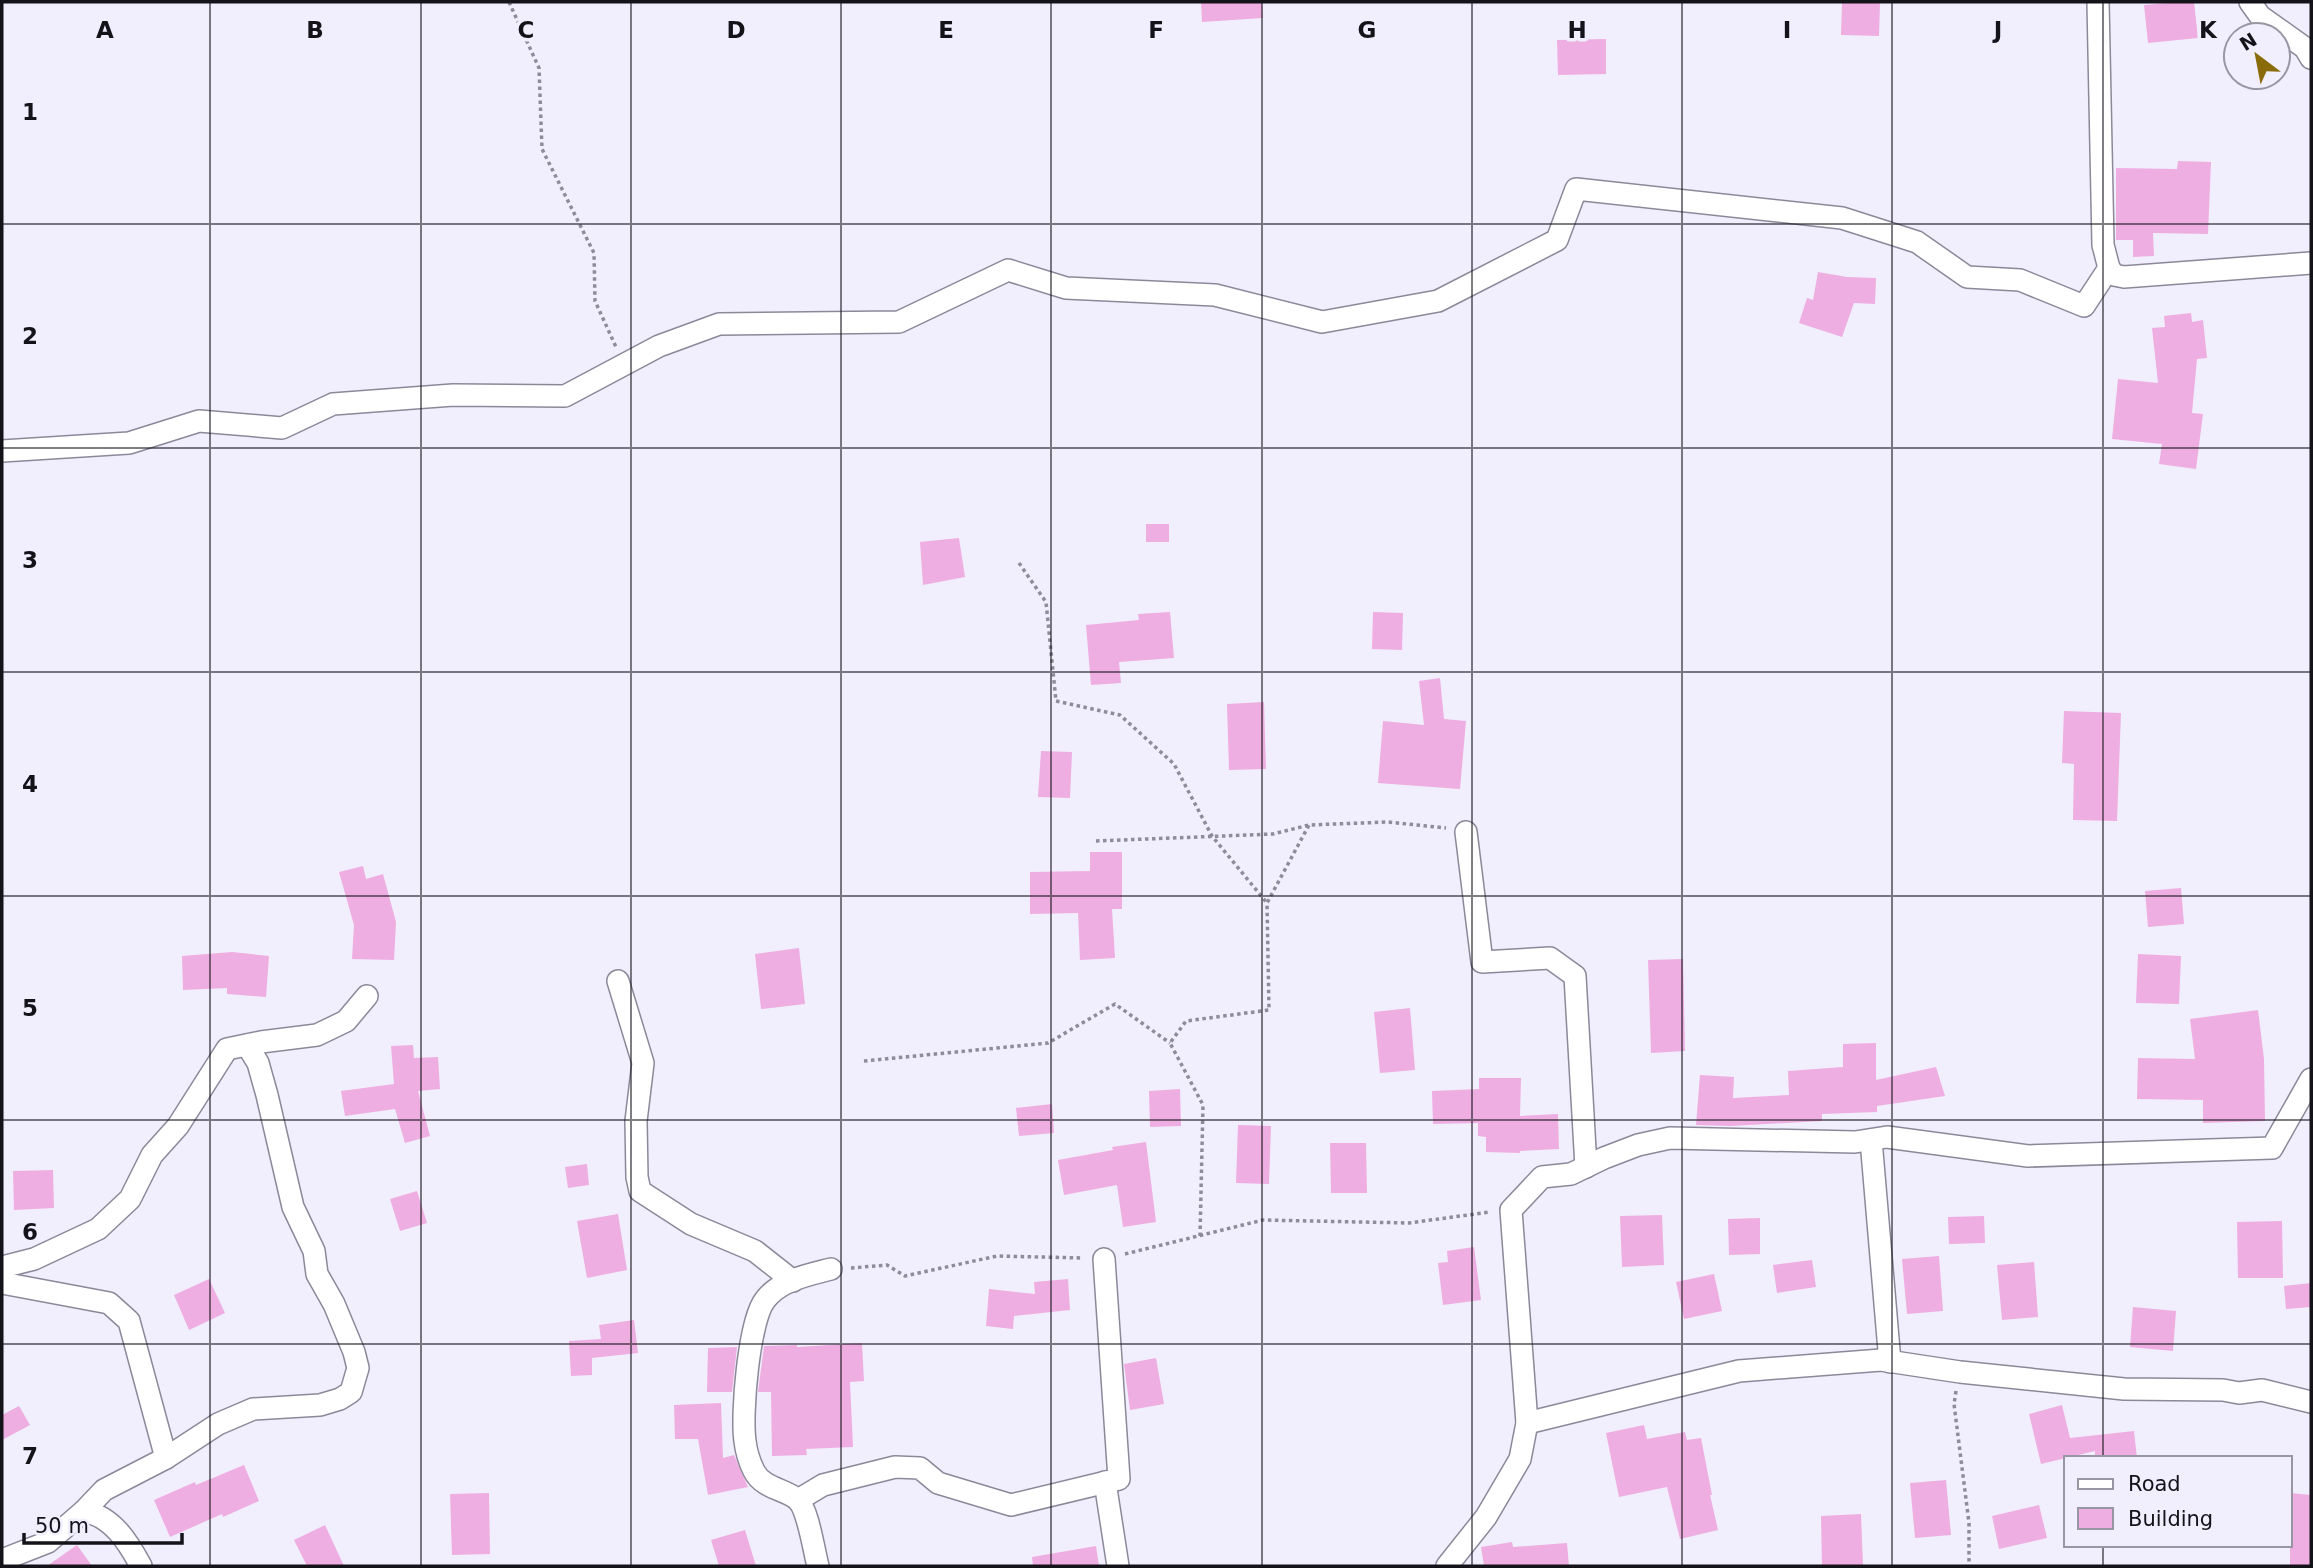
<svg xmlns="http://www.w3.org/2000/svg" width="2313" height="1568" font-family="'DejaVu Sans',sans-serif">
	<rect width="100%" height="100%" fill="#f1eefe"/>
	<g fill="#efaee1">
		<polygon points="1201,2 1262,2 1263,18 1202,22"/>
		<polygon points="1842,2 1880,2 1879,36 1841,35"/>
		<polygon points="2180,2 2194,2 2198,38 2148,43 2144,5"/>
		<polygon points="1606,39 1606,74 1558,75 1557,40"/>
		<polygon points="2178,161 2211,162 2208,234 2153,233 2154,256 2133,257 2133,240 2116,240 2116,168 2177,169"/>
		<polygon points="1818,272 1847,277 1876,278 1875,304 1854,303 1842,337 1799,323 1807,298 1813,300"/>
		<polygon points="2191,313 2192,322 2203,320 2207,358 2197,359 2192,413 2203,414 2196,469 2159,464 2162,444 2112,439 2118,379 2158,383 2152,328 2165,327 2164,316"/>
		<rect x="1146" y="524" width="23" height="18"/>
		<polygon points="959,538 965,577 923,585 920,542"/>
		<polygon points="1170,612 1174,658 1119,662 1121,683 1091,685 1086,625 1139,620 1138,614"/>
		<polygon points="1373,612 1403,613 1402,650 1372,649"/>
		<polygon points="1440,678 1444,719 1466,721 1460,789 1378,783 1383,721 1424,725 1419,681"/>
		<polygon points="1264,702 1266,769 1229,770 1227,704"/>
		<polygon points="2064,711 2121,713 2117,821 2073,820 2074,764 2062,763"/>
		<polygon points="1041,751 1072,752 1070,798 1038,797"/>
		<polygon points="1090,852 1122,852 1122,909 1112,909 1115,958 1080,960 1078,913 1030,914 1030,872 1090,871"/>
		<polygon points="363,866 366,879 383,874 396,922 394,960 352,959 354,925 339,872"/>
		<polygon points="2181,888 2184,924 2148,927 2145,891"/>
		<polygon points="799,948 805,1004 761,1009 755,954"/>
		<polygon points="232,952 269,956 266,997 227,994 227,988 183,990 182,956"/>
		<polygon points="2138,954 2181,956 2179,1004 2136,1003"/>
		<polygon points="1683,959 1685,1051 1651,1053 1648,960"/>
		<polygon points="1410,1008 1415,1070 1380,1073 1374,1012"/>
		<polygon points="2258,1010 2264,1059 2265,1121 2203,1123 2203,1100 2137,1099 2138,1058 2195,1059 2190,1019"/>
		<polygon points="1876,1043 1876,1080 1936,1067 1945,1096 1877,1106 1877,1112 1822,1114 1822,1121 1731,1126 1696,1125 1700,1075 1734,1077 1733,1098 1789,1095 1788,1071 1843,1067 1843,1044"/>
		<polygon points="413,1045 414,1058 438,1057 440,1089 418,1091 430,1136 405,1143 395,1109 345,1116 341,1091 394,1084 391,1046"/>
		<polygon points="1479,1078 1521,1078 1520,1116 1558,1114 1559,1149 1520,1151 1520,1153 1486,1152 1486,1137 1478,1136 1478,1123 1433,1124 1432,1091 1479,1089"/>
		<polygon points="1180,1089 1181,1126 1150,1127 1149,1091"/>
		<polygon points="1052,1104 1054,1133 1019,1136 1016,1108"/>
		<polygon points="1238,1125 1271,1126 1269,1184 1236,1183"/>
		<polygon points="1146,1142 1156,1222 1123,1227 1117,1185 1064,1195 1058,1160 1113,1150 1112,1147"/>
		<polygon points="1330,1143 1366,1143 1367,1193 1331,1193"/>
		<polygon points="587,1164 589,1185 568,1188 565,1167"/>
		<polygon points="53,1170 54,1208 14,1210 13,1171"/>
		<polygon points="417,1191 427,1223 400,1231 390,1199"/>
		<polygon points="618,1214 627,1270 587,1278 577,1221"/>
		<polygon points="1662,1215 1664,1265 1622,1267 1620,1216"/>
		<polygon points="1984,1216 1985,1243 1949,1244 1948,1217"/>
		<polygon points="1760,1218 1760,1254 1729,1255 1728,1219"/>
		<polygon points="2282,1221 2283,1278 2238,1278 2237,1222"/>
		<polygon points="1474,1247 1481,1300 1443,1305 1438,1263 1448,1262 1447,1251"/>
		<polygon points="1939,1256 1943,1311 1907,1314 1902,1259"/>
		<polygon points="1812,1260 1816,1287 1777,1293 1773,1265"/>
		<polygon points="2034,1262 2038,1317 2002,1320 1997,1265"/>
		<polygon points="1714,1274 1722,1311 1684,1319 1676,1282"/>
		<polygon points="209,1279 225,1313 189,1330 174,1295"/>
		<polygon points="1068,1279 1070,1310 1014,1316 1013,1329 986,1326 989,1289 1035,1294 1034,1282"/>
		<polygon points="2311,1283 2311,1307 2286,1309 2284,1286"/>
		<polygon points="2133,1307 2176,1311 2173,1351 2130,1347"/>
		<polygon points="634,1320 638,1353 592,1358 592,1375 571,1376 569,1341 601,1339 599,1325"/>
		<polygon points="862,1343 864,1381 850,1382 853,1447 806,1449 807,1455 772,1456 771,1392 758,1392 764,1346 797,1345 797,1347"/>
		<polygon points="737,1347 732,1392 707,1392 708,1348"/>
		<polygon points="1156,1358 1164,1404 1130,1410 1124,1364"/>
		<polygon points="721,1403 723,1458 734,1455 748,1487 708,1495 698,1439 675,1439 674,1405"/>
		<polygon points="2062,1405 2070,1438 2134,1431 2137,1458 2095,1458 2095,1451 2041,1464 2029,1414"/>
		<polygon points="19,1406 30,1425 2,1440 2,1415"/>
		<polygon points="1644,1425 1647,1439 1685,1432 1687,1440 1701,1438 1712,1495 1710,1495 1718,1530 1680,1539 1667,1487 1619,1497 1606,1433"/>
		<polygon points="244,1465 259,1501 223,1517 222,1514 170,1537 154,1500 195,1482 196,1485"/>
		<polygon points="1946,1480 1951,1535 1915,1538 1910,1483"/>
		<polygon points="489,1493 490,1554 452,1555 450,1494"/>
		<polygon points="2290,1493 2311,1495 2311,1566 2290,1566"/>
		<polygon points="2039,1505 2047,1538 1999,1549 1992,1516"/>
		<polygon points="1861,1514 1863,1566 1822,1566 1821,1516"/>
		<polygon points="325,1525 344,1566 307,1566 294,1540"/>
		<polygon points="745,1530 756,1566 719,1566 711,1540"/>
		<polygon points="1512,1542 1513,1547 1567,1543 1569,1566 1484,1566 1481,1547"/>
		<polygon points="77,1545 92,1566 47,1566"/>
		<polygon points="1096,1546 1099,1566 1033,1566 1032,1557"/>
	</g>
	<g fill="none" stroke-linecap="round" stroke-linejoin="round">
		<defs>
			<g id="minor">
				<polyline points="2098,2 2103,245 2109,268 2114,275 2124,277 2311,263"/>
				<polyline points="2250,2 2260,16 2305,48 2311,58"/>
				<polyline points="2,451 129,443 199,421 282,428 333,404 453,395 565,396 659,346 719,324 899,322 1008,270 1066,288 1215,295 1322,322 1438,301 1557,240 1576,189 1842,218 1917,242 1967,277 2020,280 2084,306 2109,268"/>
				<polyline points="1466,832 1482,962 1550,958 1575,976 1586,1167"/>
				<polyline points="618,981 643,1063 636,1121 637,1177 640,1191 691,1224 755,1251 793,1281"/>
				<polyline points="1871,1140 1890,1362"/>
				<polyline points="2,1267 34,1259 98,1229 130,1199 152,1155 178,1126 227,1049 261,1042 317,1035 346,1021 367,996"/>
				<polyline points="2,1283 109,1303 129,1321 166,1458"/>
				<polyline points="1527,1423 1739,1371 1881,1360 1960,1372 2124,1389 2223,1390 2239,1393 2262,1390 2311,1402"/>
				<polyline points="1105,1482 1118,1566"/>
				<polyline points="798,1500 823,1485 895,1467 920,1468 938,1483 1011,1505 1119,1479 1104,1259"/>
				<polyline points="84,1511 104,1490 166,1458 218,1424 253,1409 320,1405 340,1399 351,1392 358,1368 354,1352 334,1304 317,1274 314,1251 293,1207 267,1095 258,1063 247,1045"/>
				<path d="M2 1560 48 1542 84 1511C113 1517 128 1542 141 1566"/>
				<path d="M818 1566C814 1551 808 1510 798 1500 786 1489 763 1489 754 1471 750 1463 746 1450 745 1441 741 1414 749 1320 765 1300 780 1280 808 1275 831 1269"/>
				<polyline points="1447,1566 1486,1517 1520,1459 1527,1423 1511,1210 1542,1177 1571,1174 1604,1158 1638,1145 1670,1138 1855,1142 1887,1137 2028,1156 2272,1148 2311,1079"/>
			</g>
		</defs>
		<use href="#minor" stroke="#8c889a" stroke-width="24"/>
		<g stroke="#8e8c98" stroke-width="3.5" stroke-dasharray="3.5 3.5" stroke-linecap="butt">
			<polyline points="509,2 539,68 542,149 594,253 595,301 616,347"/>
			<polyline points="1019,563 1046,602 1056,701 1120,715 1174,764 1212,836 1267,903"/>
			<polyline points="1096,841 1273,834 1309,825 1388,822 1446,828"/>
			<polyline points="864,1061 1048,1043 1115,1004 1170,1043"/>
			<polyline points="1200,1236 1203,1105 1170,1043 1186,1021 1269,1010 1267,903 1309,825"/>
			<polyline points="1125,1254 1263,1220 1409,1223 1490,1212"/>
			<polyline points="851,1268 887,1265 905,1276 997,1256 1083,1258"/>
			<polyline points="1956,1391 1954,1404 1969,1523 1969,1566"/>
		</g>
		<use href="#minor" stroke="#fff" stroke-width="21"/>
	</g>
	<path fill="none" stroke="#14131a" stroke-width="2" stroke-opacity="0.55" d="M210 2V1566M421 2V1566M631 2V1566M841 2V1566M1051 2V1566M1262 2V1566M1472 2V1566M1682 2V1566M1892 2V1566M2103 2V1458M2 224H2311M2 448H2311M2 672H2311M2 896H2311M2 1120H2311M2 1344H2311M2103 1545V1566"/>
	<g font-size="23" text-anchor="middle" font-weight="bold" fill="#14131a" stroke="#f1eefe" stroke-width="7" stroke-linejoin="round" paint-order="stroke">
		<text x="105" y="38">A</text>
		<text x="315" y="38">B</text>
		<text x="526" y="38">C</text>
		<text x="736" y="38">D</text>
		<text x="946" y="38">E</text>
		<text x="1156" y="38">F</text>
		<text x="1367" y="38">G</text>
		<text x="1577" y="38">H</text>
		<text x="1787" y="38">I</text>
		<text x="1998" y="38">J</text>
		<text x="2208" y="38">K</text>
		<text x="30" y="120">1</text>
		<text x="30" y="344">2</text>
		<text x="30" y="568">3</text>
		<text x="30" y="792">4</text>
		<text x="30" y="1016">5</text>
		<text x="30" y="1240">6</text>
		<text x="30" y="1464">7</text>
	</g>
	<rect width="2313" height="1568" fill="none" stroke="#14131a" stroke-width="7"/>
	<rect x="2064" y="1456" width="228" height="91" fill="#f1eefe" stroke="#9996a3" stroke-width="2"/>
	<rect x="2078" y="1479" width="35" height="10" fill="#ffffff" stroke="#9996a3" stroke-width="2"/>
	<text x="2128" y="1491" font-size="21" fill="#14131a">Road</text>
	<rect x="2078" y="1508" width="35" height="21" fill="#efaee1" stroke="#9996a3" stroke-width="2"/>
	<text x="2128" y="1526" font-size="21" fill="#14131a">Building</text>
	<g transform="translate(2257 56) rotate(328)"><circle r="33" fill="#f1eefe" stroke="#9996a3" stroke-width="2"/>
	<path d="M0-5L12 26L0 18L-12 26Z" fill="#8a6b0a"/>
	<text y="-10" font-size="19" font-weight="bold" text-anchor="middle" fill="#14131a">N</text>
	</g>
	<path d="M24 1533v10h158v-10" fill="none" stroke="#14131a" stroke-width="3.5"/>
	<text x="35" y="1533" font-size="21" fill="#14131a" stroke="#f1eefe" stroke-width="5" paint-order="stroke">50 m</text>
</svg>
